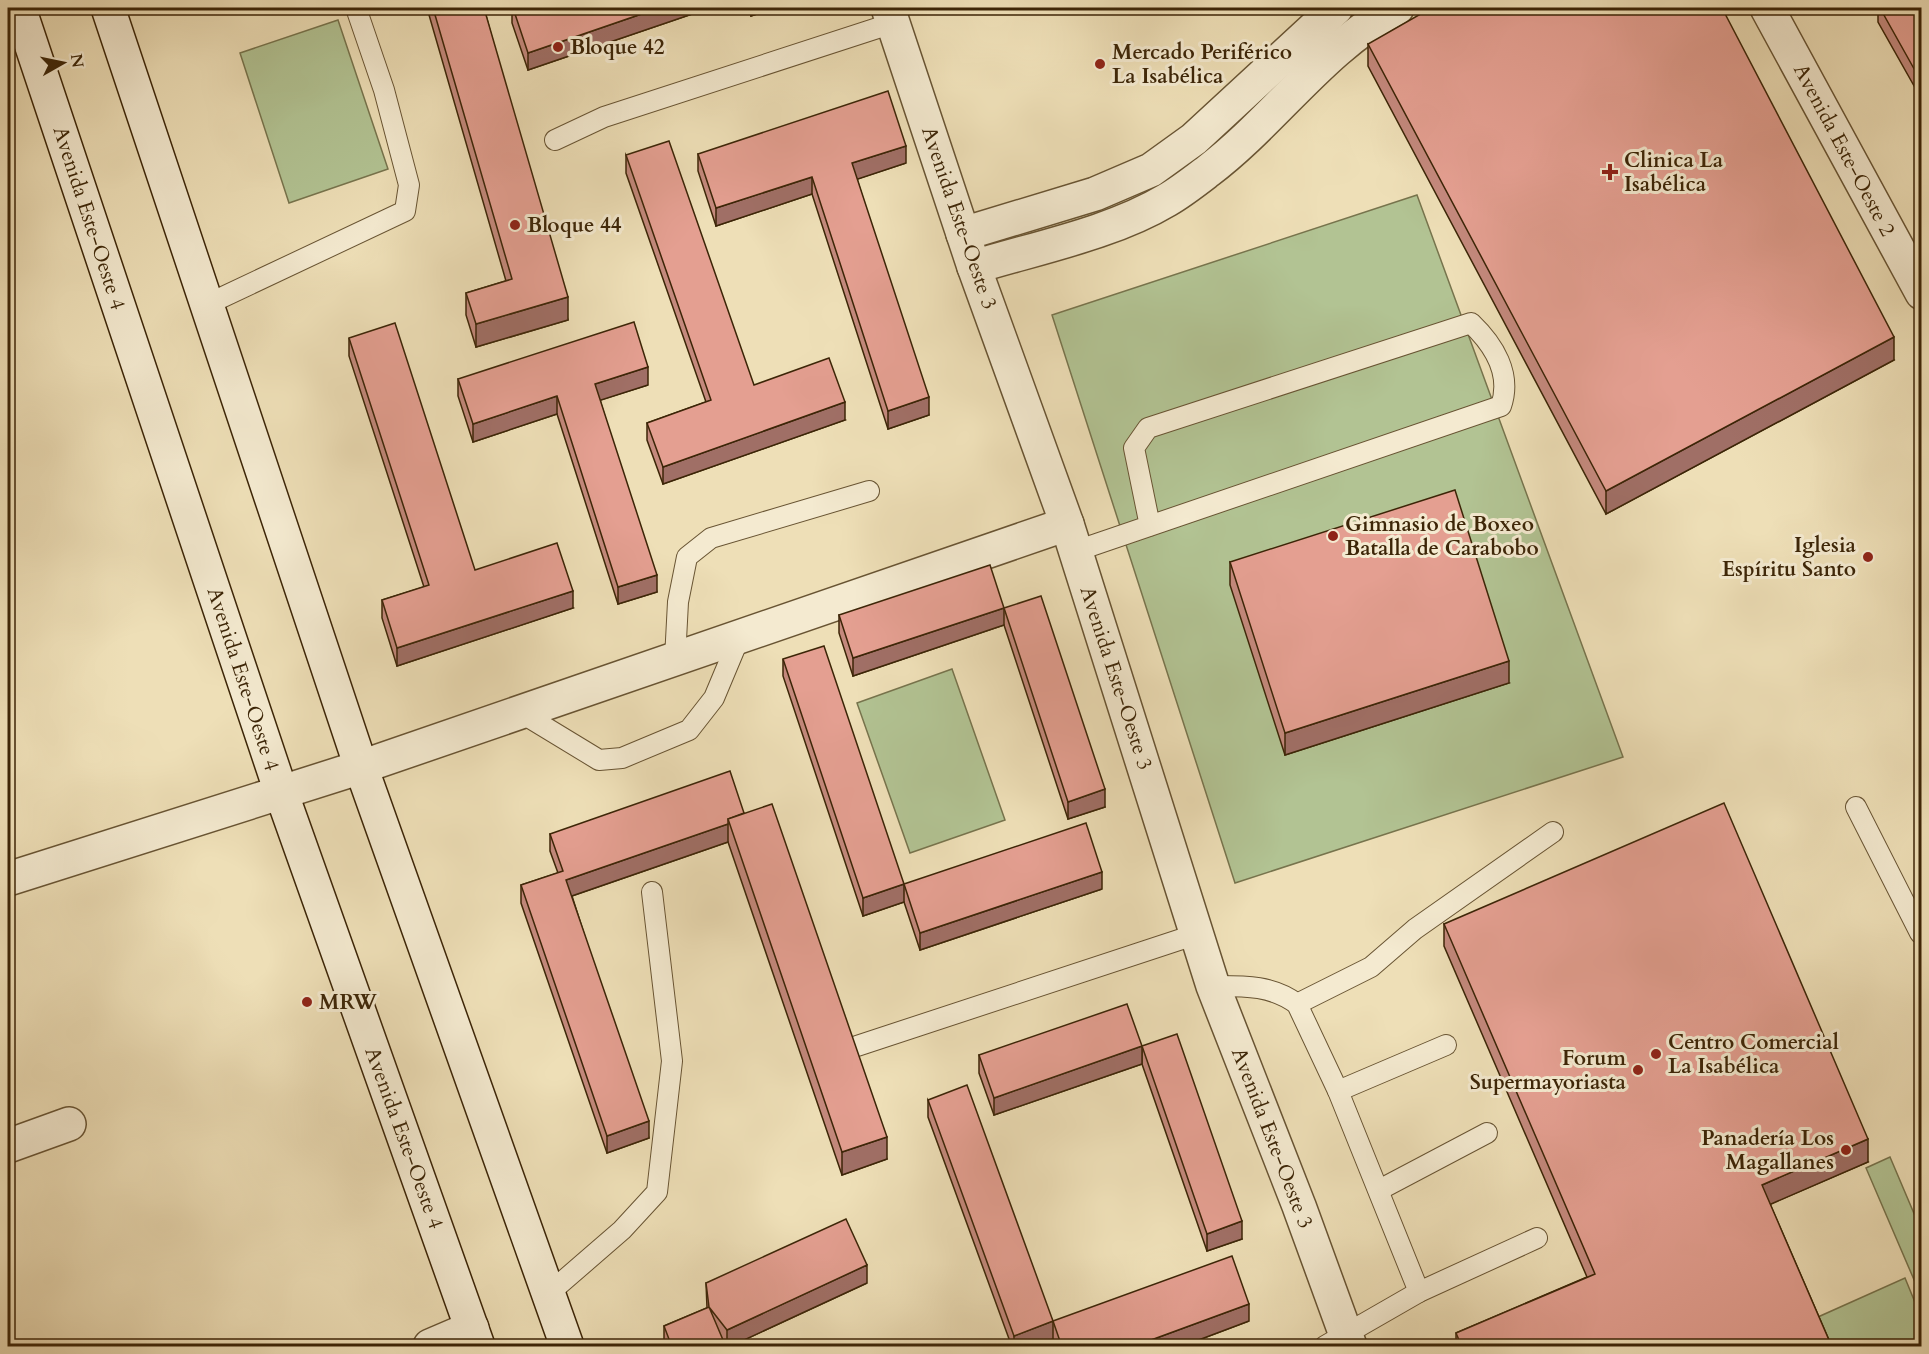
<svg xmlns="http://www.w3.org/2000/svg" width="1929" height="1354" font-family="Cardo,serif">
	<rect width="100%" height="100%" fill="#eedfb7"/>
	<filter id="stains"><feTurbulence type="fractalNoise" baseFrequency=".00333" numOctaves="4"/><feColorMatrix values="0 0 0 0 .2 0 0 0 0 .09 0 0 0 0 .02 0 0 0 .5 -.17"/></filter>
	<radialGradient id="worn" r=".72"><stop offset=".6" stop-color="#630" stop-opacity="0"/><stop offset="1" stop-color="#630" stop-opacity=".3"/></radialGradient>
	<g fill="#b2c393" stroke="#77744d" stroke-width="1.5">
		<polygon points="338,20 388,169 289,203 240,53"/>
		<polygon points="1417,195 1623,757 1235,883 1052,315"/>
		<polygon points="952,669 1005,820 910,853 857,703"/>
		<polygon points="1890,1157 1921,1230 1921,1296 1866,1168"/>
		<polygon points="1905,1278 1921,1317 1921,1346 1831,1346 1818,1317"/>
	</g>
	<g fill="none" stroke-linecap="round" stroke-linejoin="round">
		<defs>
			<g id="service">
				<polyline points="555,140 604,117 893,23"/>
				<polyline points="208,304 405,211 409,185 384,90 356,8"/>
				<path d="M1076 551 1501 406C1512 374 1494 345 1471 323L1148 428 1134 448 1150 526"/>
				<polyline points="675,659 678,602 687,557 711,538 869,491"/>
				<polyline points="520,712 599,760 622,758 689,730 714,698 740,636"/>
				<polyline points="1856,807 1920,933"/>
				<path d="M1213 986C1243 986 1272 985 1297 1004L1338 1091 1419 1292"/>
				<polyline points="1297,1004 1371,967 1415,929 1553,832"/>
				<polyline points="857,1046 1197,934"/>
				<polyline points="1338,1091 1446,1045"/>
				<polyline points="1379,1190 1487,1133"/>
				<polyline points="547,1295 622,1230 657,1192 672,1061 652,892"/>
				<polyline points="1325,1346 1419,1292 1537,1238"/>
			</g>
			<g id="minor">
				<polyline points="888,8 974,267 1067,524 1213,986 1299,1206 1350,1346"/>
				<polyline points="1767,8 1922,293"/>
				<polyline points="963,234 1095,194 1151,170 1194,139 1336,8"/>
				<path d="M974 267C1036 248 1112 233 1167 200 1181 192 1195 181 1208 171 1274 121 1323 47 1397 8"/>
				<polyline points="8,879 361,767 1067,524"/>
				<polyline points="8,1146 69,1124"/>
				<polyline points="430,1346 472,1328"/>
			</g>
			<g id="secondary">
				<polyline points="19,8 281,792 478,1346"/>
				<polyline points="108,8 361,767 567,1346"/>
			</g>
		</defs>
		<use href="#service" stroke="#685433" stroke-width="22"/>
		<use href="#minor" stroke="#685433" stroke-width="36"/>
		<use href="#secondary" stroke="#3c2507" stroke-width="36"/>
		<use href="#service" stroke="#f4ead0" stroke-width="20"/>
		<use href="#minor" stroke="#f4ead0" stroke-width="33"/>
		<use href="#secondary" stroke="#f4ead0" stroke-width="33"/>
	</g>
	<g fill="#c4897d" stroke="#3c2507" stroke-width="1.5">
		<polygon points="427,8 484,8 568,320 476,347 466,315 466,293 506,281"/>
		<polygon points="512,8 707,8 707,9 528,70 512,23"/>
		<polygon points="749,8 775,8 751,16"/>
		<polygon points="1878,8 1922,8 1922,100 1878,22"/>
		<polygon points="1368,44 1894,360 1606,514 1368,66"/>
		<polygon points="698,154 906,163 857,179 929,415 888,429 812,194 716,226 698,171"/>
		<polygon points="626,155 754,385 845,420 663,484 647,440 647,423 706,402 626,173"/>
		<polygon points="349,338 475,570 573,608 397,666 382,618 382,600 424,587 349,356"/>
		<polygon points="458,379 648,385 600,400 657,592 618,604 557,414 473,442 458,396"/>
		<polygon points="1230,562 1509,683 1285,755 1230,585"/>
		<polygon points="1004,608 1105,807 1068,819 1004,625 853,676 839,633 839,615"/>
		<polygon points="783,659 904,884 1102,889 920,950 904,902 863,916 783,676"/>
		<polygon points="744,813 887,1159 842,1175 728,842 572,896 649,1138 607,1153 521,903 521,885 558,873 550,851 550,834"/>
		<polygon points="1444,924 1868,1162 1770,1204 1832,1347 1456,1347 1456,1333 1587,1277 1444,946"/>
		<polygon points="1142,1046 1242,1239 1207,1251 1142,1064"/>
		<polygon points="979,1055 1142,1064 994,1115 979,1073"/>
		<polygon points="928,1100 1053,1321 1249,1321 1180,1347 1056,1347 1053,1339 1032,1347 1012,1347 928,1117"/>
		<polygon points="706,1283 867,1283 729,1347 726,1347 725,1344 726,1347 665,1347 664,1344 664,1326 707,1308"/>
	</g>
	<g fill="#a06f66" stroke="#3c2507" stroke-width="1.5">
		<polygon points="659,8 707,8 707,9 528,70 528,53"/>
		<polygon points="751,8 775,8 751,16"/>
		<polygon points="906,146 906,163 852,181 852,163"/>
		<polygon points="812,177 812,194 716,226 716,208"/>
		<polygon points="568,297 568,320 476,347 476,324"/>
		<polygon points="1894,337 1894,360 1606,514 1606,491"/>
		<polygon points="648,367 648,385 595,402 595,384"/>
		<polygon points="557,396 557,414 473,442 473,424"/>
		<polygon points="929,397 929,415 888,429 888,411"/>
		<polygon points="845,402 845,420 663,484 663,467"/>
		<polygon points="657,575 657,592 618,604 618,587"/>
		<polygon points="573,591 573,608 397,666 397,648"/>
		<polygon points="1004,608 1004,625 853,676 853,658"/>
		<polygon points="1509,661 1509,683 1285,755 1285,733"/>
		<polygon points="1105,789 1105,807 1068,819 1068,802"/>
		<polygon points="728,824 728,842 566,898 566,880"/>
		<polygon points="1102,872 1102,889 920,950 920,933"/>
		<polygon points="904,884 904,902 863,916 863,898"/>
		<polygon points="1142,1046 1142,1064 994,1115 994,1098"/>
		<polygon points="649,1121 649,1138 607,1153 607,1136"/>
		<polygon points="887,1137 887,1159 842,1175 842,1152"/>
		<polygon points="1868,1139 1868,1162 1762,1208 1762,1185"/>
		<polygon points="1242,1221 1242,1239 1207,1251 1207,1234"/>
		<polygon points="867,1265 867,1283 729,1347 727,1347 727,1330"/>
		<polygon points="1249,1304 1249,1321 1180,1347 1132,1347"/>
		<polygon points="1053,1321 1053,1339 1032,1347 1014,1347 1014,1336"/>
	</g>
	<g fill="#e49f91" stroke="#3c2507" stroke-width="1.5">
		<polygon points="433,8 484,8 568,297 476,324 466,293 512,279"/>
		<polygon points="513,8 659,8 528,53"/>
		<polygon points="1431,8 1722,8 1894,337 1606,491 1368,44"/>
		<polygon points="1880,8 1922,8 1922,83"/>
		<polygon points="888,91 906,146 852,163 929,397 888,411 812,177 716,208 698,154"/>
		<polygon points="669,141 754,385 829,358 845,402 663,467 647,423 711,400 626,155"/>
		<polygon points="634,322 648,367 595,384 657,575 618,587 557,396 473,424 458,379"/>
		<polygon points="395,323 475,570 557,543 573,591 397,648 382,600 429,585 349,338"/>
		<polygon points="1455,490 1509,661 1285,733 1230,562"/>
		<polygon points="990,565 1004,608 1041,596 1105,789 1068,802 1004,608 853,658 839,615"/>
		<polygon points="824,646 904,884 1086,823 1102,872 920,933 904,884 863,898 783,659"/>
		<polygon points="730,771 744,813 728,819 728,824 566,880 649,1121 607,1136 521,885 563,871 550,834"/>
		<polygon points="1724,803 1868,1139 1762,1185 1832,1347 1462,1347 1456,1333 1595,1274 1444,924"/>
		<polygon points="772,804 887,1137 842,1152 728,819"/>
		<polygon points="1127,1004 1142,1046 994,1098 979,1055"/>
		<polygon points="1177,1034 1242,1221 1207,1234 1142,1046"/>
		<polygon points="967,1085 1053,1321 1232,1256 1249,1304 1132,1347 1062,1347 1053,1321 1014,1336 928,1100"/>
		<polygon points="846,1219 867,1265 727,1330 709,1307 726,1347 672,1347 664,1326 709,1307 706,1283"/>
	</g>
	<g fill="#8f2418" stroke="#f4ead0" stroke-width="2">
		<circle cx="558" cy="47" r="6"/>
		<circle cx="1100" cy="64" r="6"/>
		<path d="M1607 163h6v6h6v6h-6v6h-6v-6h-6v-6h6z"/>
		<circle cx="515" cy="225" r="6"/>
		<circle cx="1333" cy="536" r="6"/>
		<circle cx="1868" cy="557" r="6"/>
		<circle cx="307" cy="1002" r="6"/>
		<circle cx="1656" cy="1054" r="6"/>
		<circle cx="1638" cy="1070" r="6"/>
		<circle cx="1846" cy="1150" r="6"/>
	</g>
	<g text-anchor="middle" dominant-baseline="central" stroke-width="6" stroke-linejoin="round" paint-order="stroke">
		<g font-size="21" font-weight="bold" fill="#3c2507" stroke="#f4ead0" text-anchor="start">
			<text x="570" y="47">Bloque 42</text>
			<text x="1112" y="52">Mercado Periférico<tspan x="1112" dy="24">La Isabélica</tspan></text>
			<text x="1624" y="160">Clinica La<tspan x="1624" dy="24">Isabélica</tspan></text>
			<text x="527" y="225">Bloque 44</text>
			<text x="1345" y="524">Gimnasio de Boxeo<tspan x="1345" dy="24">Batalla de Carabobo</tspan></text>
			<text x="1856" y="545" text-anchor="end">Iglesia<tspan x="1856" dy="24">Espíritu Santo</tspan></text>
			<text x="319" y="1002">MRW</text>
			<text x="1668" y="1042">Centro Comercial<tspan x="1668" dy="24">La Isabélica</tspan></text>
			<text x="1626" y="1058" text-anchor="end">Forum<tspan x="1626" dy="24">Supermayoriasta</tspan></text>
			<text x="1834" y="1138" text-anchor="end">Panadería Los<tspan x="1834" dy="24">Magallanes</tspan></text>
		</g>
		<g font-size="21" fill="#3c2507" stroke="#f4ead0">
			<text transform="translate(1844 150) rotate(62)">Avenida Este-Oeste 2</text>
			<text transform="translate(89 218) rotate(72)">Avenida Este-Oeste 4</text>
			<text transform="translate(959 218) rotate(71)">Avenida Este-Oeste 3</text>
			<text transform="translate(1116 678) rotate(72)">Avenida Este-Oeste 3</text>
			<text transform="translate(243 679) rotate(72)">Avenida Este-Oeste 4</text>
			<text transform="translate(404 1138) rotate(70)">Avenida Este-Oeste 4</text>
			<text transform="translate(1272 1138) rotate(69)">Avenida Este-Oeste 3</text>
		</g>
	</g>
	<rect width="1929" height="1354" fill="none" stroke="#eedfb7" stroke-width="30"/>
	<rect x="9" y="9" width="1911" height="1336" fill="none" stroke="#3c2507" stroke-width="3"/>
	<rect x="15" y="15" width="1899" height="1324" fill="none" stroke="#3c2507" stroke-width="1.5"/>
	<g transform="translate(63 63) rotate(81)" stroke="#f4ead0" stroke-width="4.5" paint-order="stroke">
	<path d="M0-4.5L10 22L0 15L-10 22Z" fill="#3c2507"/>
	<text y="-9" font-size="16" font-weight="bold" text-anchor="middle" fill="#3c2507">N</text>
	</g>
	<rect width="100%" height="100%" filter="url(#stains)"/>
	<rect width="100%" height="100%" fill="url(#worn)"/>
</svg>
